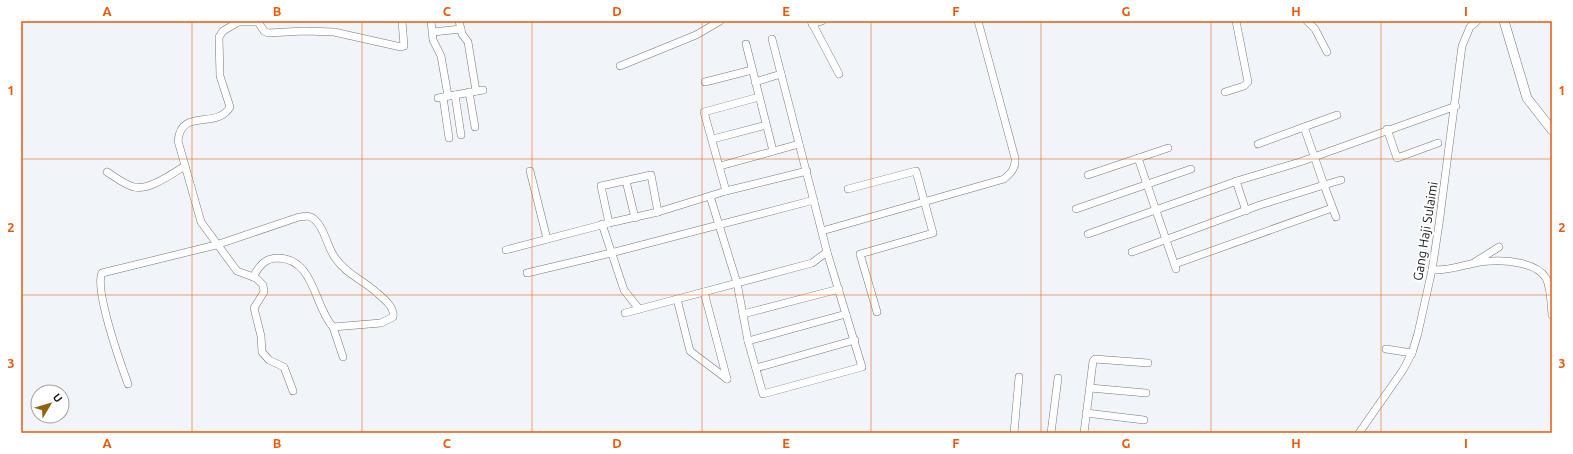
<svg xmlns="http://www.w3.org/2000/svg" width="1573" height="454" font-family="Ubuntu,sans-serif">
	<rect width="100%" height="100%" fill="#f1f4f8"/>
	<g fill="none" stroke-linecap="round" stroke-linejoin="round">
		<defs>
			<g id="minor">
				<path d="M240 21 223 31 219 37 220 76 230 107C217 130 181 107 178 141L201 222 237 271 256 278 263 285 264 292 254 308 261 336 262 352 269 360 284 367 293 391"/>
				<polyline points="402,21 404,46"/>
				<polyline points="431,21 433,40 441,56 448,96"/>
				<polyline points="459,21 462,34 468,42 476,91"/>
				<polyline points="811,21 839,74"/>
				<polyline points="1307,21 1315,29 1327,52"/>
				<polyline points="240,22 258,22 264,31 268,33 304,31 334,32 401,47"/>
				<polyline points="812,24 822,21"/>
				<polyline points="433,32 461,29"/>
				<polyline points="746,44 773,151"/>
				<polyline points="620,66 696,35 720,21"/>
				<polyline points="705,82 752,70"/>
				<polyline points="755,82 781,74"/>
				<polyline points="469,92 475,127"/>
				<polyline points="1225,92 1244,86 1248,82 1236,21"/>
				<polyline points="455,95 461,135"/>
				<polyline points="443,97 449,138"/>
				<polyline points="438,98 483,90"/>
				<polyline points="1337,115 1304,127 1324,185 1341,180"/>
				<polyline points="1387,129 1397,158 1438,143"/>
				<polyline points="713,139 766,125"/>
				<polyline points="1258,144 1304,127"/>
				<polyline points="1138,158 1176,269"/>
				<polyline points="720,166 799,144"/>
				<polyline points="530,171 547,239"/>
				<path d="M107 172C115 177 125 185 134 187 149 191 173 173 185 166"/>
				<polyline points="1088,175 1168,148"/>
				<polyline points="626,181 635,218"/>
				<polyline points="1236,181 1246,211"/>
				<polyline points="848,189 916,171 933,233 860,254 877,312"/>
				<polyline points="726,191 704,112 759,97"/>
				<polyline points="710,196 737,283 748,341 763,394 862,367 827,252"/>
				<polyline points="1076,209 1191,169"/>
				<polyline points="609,223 601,186 651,175 658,212"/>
				<polyline points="602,224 624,290 639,309"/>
				<path d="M822 231 1004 179C1011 173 1016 168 1015 158L978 21"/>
				<polyline points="1088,234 1240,180 1300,162 1456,106"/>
				<polyline points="506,250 609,223 658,212 726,191 807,171"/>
				<polyline points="1132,252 1260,205 1324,185 1336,217"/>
				<polyline points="1475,262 1499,247"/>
				<polyline points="1175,264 1332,208"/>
				<path d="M1432 270C1455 271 1471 261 1492 261 1508 260 1537 263 1546 278 1551 288 1551 304 1552 315"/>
				<polyline points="527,273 611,253 814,200"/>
				<polyline points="704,292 727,379"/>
				<polyline points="677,299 690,351 727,379"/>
				<polyline points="625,313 812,263 827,252 772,39"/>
				<polyline points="743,314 839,289"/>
				<polyline points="333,327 343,357"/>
				<polyline points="748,341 846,314"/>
				<polyline points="1386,349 1412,353"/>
				<polyline points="756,368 855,340"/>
				<path d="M128 384C121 365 94 289 102 273L216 245 299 217C306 216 311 215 316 221 326 231 327 248 336 259 346 274 363 280 376 292 383 298 395 307 393 317L381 323 333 327C314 307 315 259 278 258 265 258 259 266 253 277"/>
				<polyline points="1090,388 1146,393"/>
				<polyline points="1086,413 1144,420"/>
				<polyline points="1014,433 1019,377"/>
				<polyline points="1051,433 1058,378"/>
				<polyline points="1084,433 1093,361 1095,359 1148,363"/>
				<polyline points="1359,433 1403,370 1412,353 1418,333 1432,270 1439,224 1462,46 1470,27 1477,21"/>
			</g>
			<polyline id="tertiary" points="1504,21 1527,98 1552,130"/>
		</defs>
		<use href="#minor" stroke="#74777a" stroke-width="8"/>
		<use href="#tertiary" stroke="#74777a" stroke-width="10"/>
		<use href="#minor" stroke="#fff" stroke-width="7"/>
		<use href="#tertiary" stroke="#fff" stroke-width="9"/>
	</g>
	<path fill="none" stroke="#e8590c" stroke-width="1" stroke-opacity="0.55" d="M192 21V433M362 21V433M532 21V433M702 21V433M871 21V433M1041 21V433M1211 21V433M1381 21V433M21 159H1552M21 295H1552"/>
	<g text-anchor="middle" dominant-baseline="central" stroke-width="4" stroke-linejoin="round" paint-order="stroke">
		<g font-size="13" fill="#161718" stroke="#fff">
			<text transform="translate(1425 231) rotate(-81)">Gang Haji Sulaimi</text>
		</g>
	</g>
	<rect width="1573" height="454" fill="none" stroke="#ffffff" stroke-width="44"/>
	<g transform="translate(50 404) rotate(52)"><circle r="19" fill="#ffffff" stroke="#a2a2a3"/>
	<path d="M0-3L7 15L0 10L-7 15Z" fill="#926211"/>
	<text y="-6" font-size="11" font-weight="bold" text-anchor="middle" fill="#161718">U</text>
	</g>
	<rect x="22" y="22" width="1529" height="410" fill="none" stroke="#e8590c" stroke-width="1.5"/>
	<g font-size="13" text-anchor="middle" font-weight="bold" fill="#e8590c">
		<text x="107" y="16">A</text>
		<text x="277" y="16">B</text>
		<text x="447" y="16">C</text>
		<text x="617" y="16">D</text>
		<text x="786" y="16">E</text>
		<text x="956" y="16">F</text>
		<text x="1126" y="16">G</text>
		<text x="1296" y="16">H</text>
		<text x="1466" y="16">I</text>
		<text x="11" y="95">1</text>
		<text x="1562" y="95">1</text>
		<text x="11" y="232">2</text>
		<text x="1562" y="232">2</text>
		<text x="11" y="368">3</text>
		<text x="1562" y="368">3</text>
		<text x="107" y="448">A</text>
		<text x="277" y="448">B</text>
		<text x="447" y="448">C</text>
		<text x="617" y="448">D</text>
		<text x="786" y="448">E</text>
		<text x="956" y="448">F</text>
		<text x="1126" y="448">G</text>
		<text x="1296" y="448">H</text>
		<text x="1466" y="448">I</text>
	</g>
</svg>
